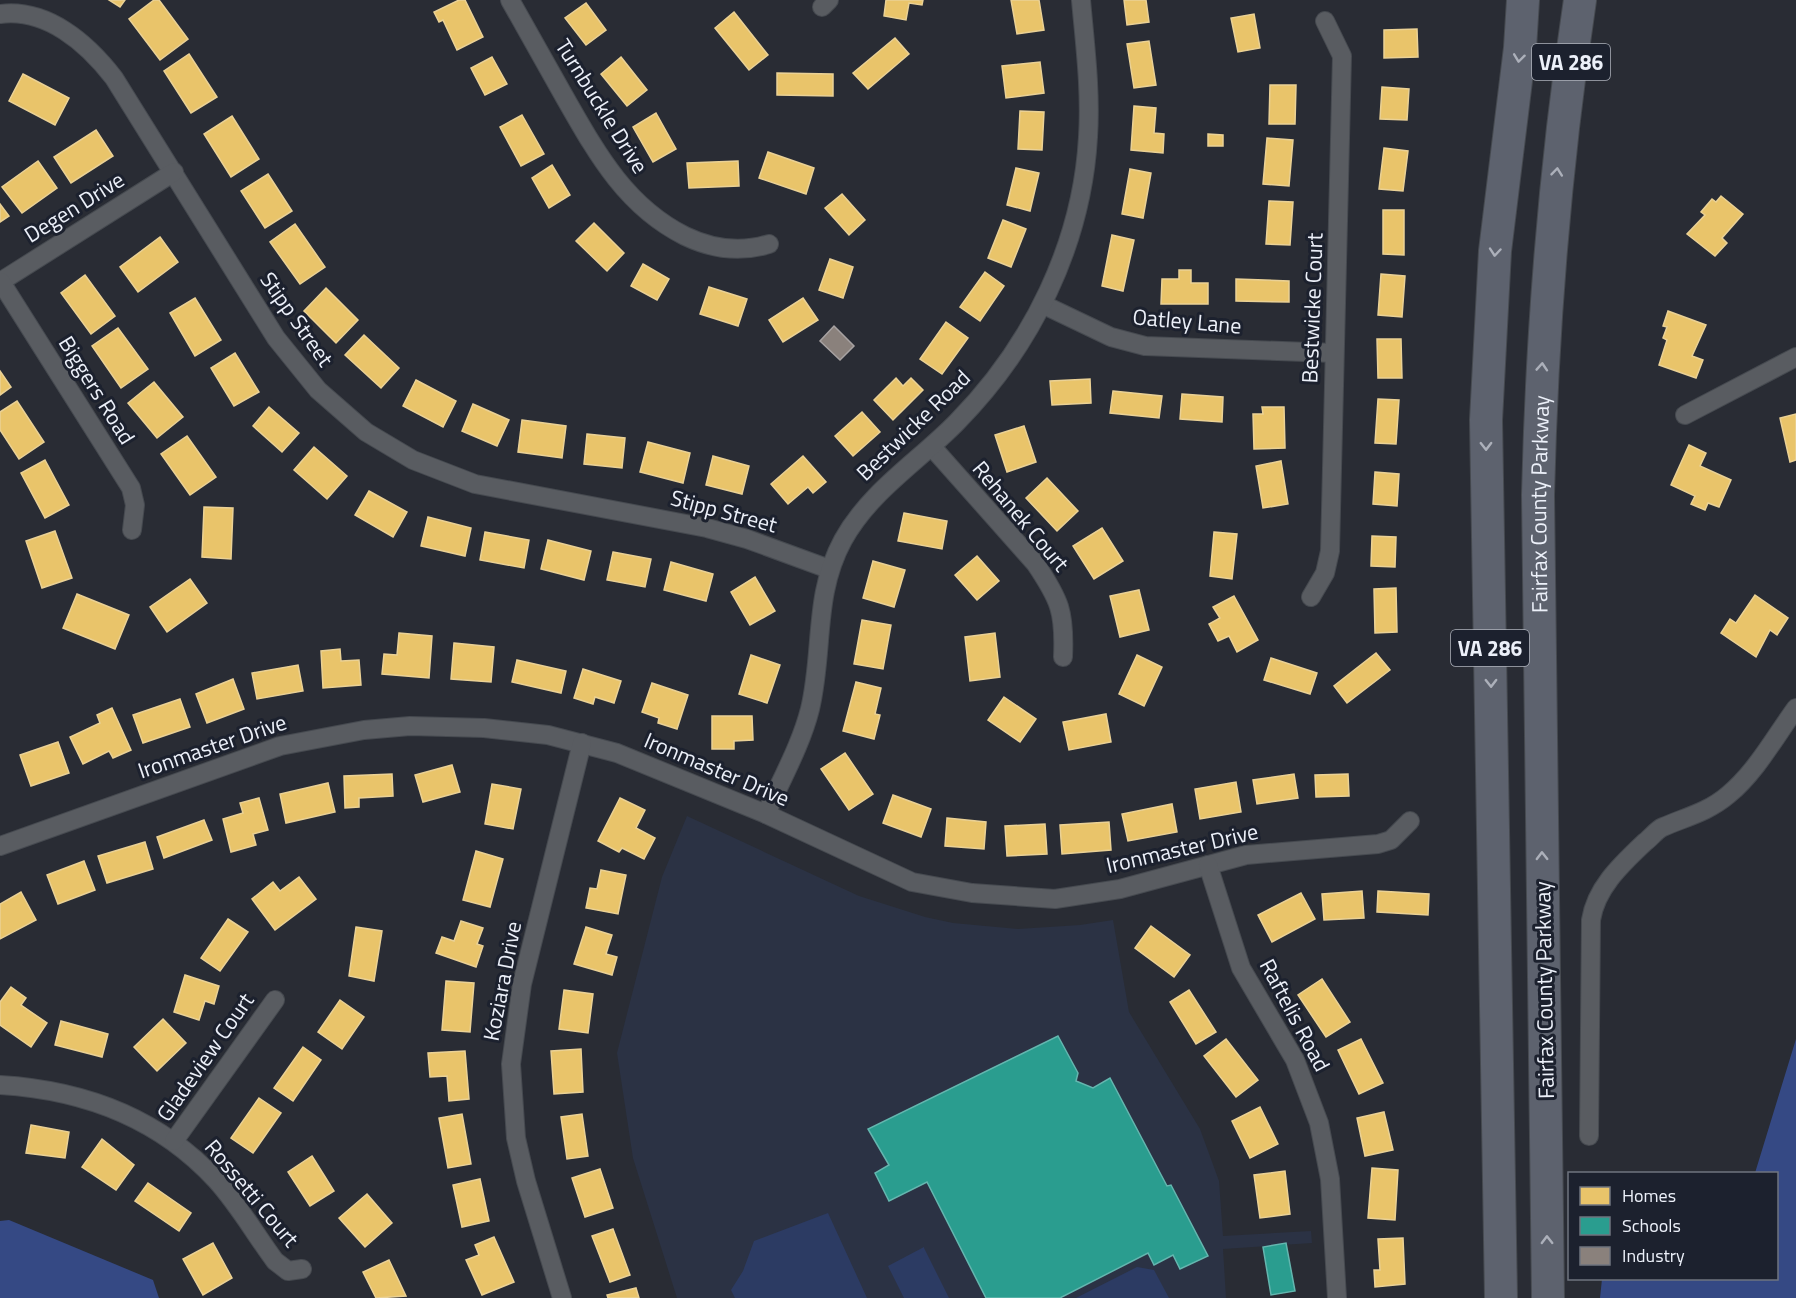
<svg xmlns="http://www.w3.org/2000/svg" width="1796" height="1298" font-family="'Titillium Web',sans-serif">
	<rect width="100%" height="100%" fill="#292c34"/>
	<polygon fill="#2b3244" points="687,816 859,896 925,917 953,923 1018,929 1080,925 1113,920 1129,1012 1200,1129 1219,1181 1223,1236 1311,1231 1312,1243 1223,1249 1226,1298 677,1298 633,1158 617,1053 662,877"/>
	<g fill="#2c3b63">
		<polygon points="828,1213 867,1298 735,1298 731,1290 743,1271 754,1241"/>
		<polygon points="924,1247 924,1248 949,1298 904,1298 888,1266"/>
		<polygon points="1137,1267 1154,1270 1169,1298 1076,1298"/>
	</g>
	<g fill="#354984">
		<polygon points="1796,1039 1796,1298 1600,1298 1602,1279 1776,1278 1776,1174 1755,1173"/>
		<polygon points="9,1220 153,1280 159,1298 0,1298 0,1221"/>
	</g>
	<g fill="#e9c46a" stroke="#ead195" stroke-width="1.5">
		<polygon points="109,0 125,0 120,7"/>
		<polygon points="154,0 159,0 188,39 160,60 129,19"/>
		<polygon points="459,0 465,0 483,37 457,50 443,20 439,22 434,12"/>
		<polygon points="886,0 923,0 922,5 909,3 906,20 884,16"/>
		<polygon points="1011,0 1039,0 1044,30 1017,34"/>
		<polygon points="1124,0 1146,0 1149,22 1127,25"/>
		<polygon points="586,3 606,30 586,45 565,18"/>
		<polygon points="734,12 768,55 749,70 715,28"/>
		<polygon points="1254,14 1260,48 1238,52 1231,18"/>
		<polygon points="1417,29 1418,57 1384,58 1384,30"/>
		<polygon points="895,38 909,54 868,89 853,73"/>
		<polygon points="1149,41 1156,85 1134,88 1127,44"/>
		<polygon points="189,54 217,97 191,113 164,71"/>
		<polygon points="492,57 507,84 485,95 471,68"/>
		<polygon points="621,57 647,90 627,106 601,74"/>
		<polygon points="1040,62 1044,93 1006,98 1002,66"/>
		<polygon points="777,73 833,74 833,96 777,95"/>
		<polygon points="23,74 69,98 55,125 9,101"/>
		<polygon points="1270,85 1296,85 1295,124 1269,124"/>
		<polygon points="1382,87 1409,89 1407,120 1380,119"/>
		<polygon points="1134,106 1156,108 1154,133 1164,134 1163,153 1131,150"/>
		<polygon points="1020,111 1044,112 1042,150 1018,149"/>
		<polygon points="656,113 676,149 653,162 633,127"/>
		<polygon points="522,115 544,154 521,166 500,127"/>
		<polygon points="232,116 259,159 231,177 204,134"/>
		<polygon points="96,130 113,156 71,183 54,157"/>
		<polygon points="1208,134 1223,135 1223,146 1208,146"/>
		<polygon points="1267,138 1293,140 1289,186 1263,184"/>
		<polygon points="1384,148 1408,151 1403,191 1379,189"/>
		<polygon points="768,152 814,168 806,194 759,178"/>
		<polygon points="38,161 57,188 22,213 2,187"/>
		<polygon points="738,161 739,186 689,188 687,163"/>
		<polygon points="552,165 570,195 549,208 532,178"/>
		<polygon points="1016,168 1039,173 1030,211 1007,205"/>
		<polygon points="1130,169 1151,173 1143,218 1122,214"/>
		<polygon points="268,174 292,211 265,228 241,191"/>
		<polygon points="842,194 865,220 849,235 825,208"/>
		<polygon points="1721,196 1743,214 1722,238 1727,243 1715,256 1687,234 1705,215 1701,212 1712,199 1716,202"/>
		<polygon points="1269,201 1293,202 1290,245 1266,244"/>
		<polygon points="0,204 9,216 0,222"/>
		<polygon points="1383,210 1404,210 1404,255 1383,254"/>
		<polygon points="1003,220 1026,229 1011,267 988,258"/>
		<polygon points="594,223 624,253 607,271 576,241"/>
		<polygon points="295,224 325,267 300,284 270,242"/>
		<polygon points="1112,235 1134,240 1123,291 1102,286"/>
		<polygon points="160,237 178,262 138,292 120,267"/>
		<polygon points="830,259 853,267 843,298 819,290"/>
		<polygon points="643,264 669,279 657,300 631,286"/>
		<polygon points="1179,270 1191,270 1191,283 1208,283 1208,304 1161,304 1162,279 1179,279"/>
		<polygon points="985,272 1004,286 980,321 960,307"/>
		<polygon points="1381,274 1405,276 1402,317 1378,315"/>
		<polygon points="85,275 115,316 91,334 61,293"/>
		<polygon points="1236,279 1289,281 1289,302 1236,301"/>
		<polygon points="709,287 747,299 738,326 700,314"/>
		<polygon points="326,288 358,320 336,343 304,311"/>
		<polygon points="195,298 221,340 195,356 170,313"/>
		<polygon points="803,298 818,320 783,342 769,320"/>
		<polygon points="1668,311 1706,325 1692,356 1703,360 1696,378 1659,365 1667,340 1663,338 1667,327 1663,326"/>
		<polygon points="946,322 968,338 942,374 920,359"/>
		<polygon points="118,328 148,369 121,388 92,346"/>
		<polygon points="364,335 399,368 381,388 345,355"/>
		<polygon points="1377,339 1401,339 1402,378 1378,378"/>
		<polygon points="235,353 259,392 234,406 211,368"/>
		<polygon points="0,371 11,387 0,395"/>
		<polygon points="896,378 903,386 911,378 923,390 893,420 874,400"/>
		<polygon points="1090,379 1091,403 1052,405 1050,381"/>
		<polygon points="416,380 456,401 443,427 403,406"/>
		<polygon points="154,382 183,417 157,438 128,403"/>
		<polygon points="1113,391 1162,396 1159,418 1110,413"/>
		<polygon points="1182,394 1223,397 1222,422 1180,419"/>
		<polygon points="1378,399 1399,400 1396,444 1375,443"/>
		<polygon points="17,401 44,442 19,459 0,430 0,412"/>
		<polygon points="473,404 509,420 497,446 462,431"/>
		<polygon points="269,407 299,433 282,452 253,426"/>
		<polygon points="1262,407 1284,407 1285,448 1254,449 1253,414 1263,414"/>
		<polygon points="862,412 880,432 853,456 835,436"/>
		<polygon points="1796,414 1796,460 1790,462 1780,418"/>
		<polygon points="522,420 566,426 562,458 518,452"/>
		<polygon points="1024,426 1036,462 1007,472 995,435"/>
		<polygon points="587,434 625,438 622,468 584,464"/>
		<polygon points="187,436 216,477 190,495 161,454"/>
		<polygon points="648,442 690,453 683,483 640,472"/>
		<polygon points="1689,445 1706,453 1700,466 1731,480 1719,507 1708,503 1705,510 1691,504 1695,496 1671,485"/>
		<polygon points="314,447 347,476 327,499 294,470"/>
		<polygon points="713,456 749,466 742,494 706,485"/>
		<polygon points="803,456 826,482 813,493 808,487 788,504 771,484"/>
		<polygon points="45,460 69,505 45,518 21,473"/>
		<polygon points="1281,461 1288,504 1263,508 1256,466"/>
		<polygon points="1375,472 1399,474 1397,506 1373,504"/>
		<polygon points="1047,478 1078,511 1057,531 1026,498"/>
		<polygon points="369,491 407,512 393,537 355,515"/>
		<polygon points="204,507 233,508 231,559 202,557"/>
		<polygon points="904,513 947,521 942,549 898,541"/>
		<polygon points="428,517 471,528 465,556 421,546"/>
		<polygon points="1102,528 1123,561 1094,579 1073,546"/>
		<polygon points="55,531 72,578 42,588 26,541"/>
		<polygon points="485,532 529,540 524,568 480,560"/>
		<polygon points="1214,532 1237,534 1232,579 1210,576"/>
		<polygon points="1372,536 1396,537 1395,567 1371,566"/>
		<polygon points="548,540 591,551 584,580 541,569"/>
		<polygon points="613,552 651,559 645,587 607,580"/>
		<polygon points="977,556 999,581 977,600 955,575"/>
		<polygon points="873,561 905,570 894,607 863,598"/>
		<polygon points="671,562 713,574 706,601 664,590"/>
		<polygon points="755,577 775,611 750,625 731,592"/>
		<polygon points="190,579 207,603 167,632 150,607"/>
		<polygon points="1396,588 1397,632 1375,633 1374,589"/>
		<polygon points="1139,590 1149,630 1120,637 1110,596"/>
		<polygon points="77,594 129,615 115,649 63,628"/>
		<polygon points="1755,595 1788,618 1777,635 1770,630 1756,657 1721,633 1730,619 1736,623"/>
		<polygon points="1234,596 1258,640 1237,652 1229,636 1218,641 1209,624 1220,618 1213,607"/>
		<polygon points="862,620 891,625 883,669 854,664"/>
		<polygon points="399,633 432,636 429,678 382,674 384,654 397,655"/>
		<polygon points="995,633 1000,677 970,681 965,637"/>
		<polygon points="454,643 494,647 491,682 451,679"/>
		<polygon points="340,649 341,661 359,660 361,685 323,688 321,651"/>
		<polygon points="1376,653 1390,670 1347,703 1334,686"/>
		<polygon points="751,655 780,665 767,703 739,694"/>
		<polygon points="1137,655 1162,667 1144,706 1119,694"/>
		<polygon points="1271,658 1317,673 1310,694 1264,680"/>
		<polygon points="517,660 566,671 561,693 512,682"/>
		<polygon points="298,665 303,691 257,699 252,673"/>
		<polygon points="583,669 621,681 614,703 595,697 593,704 574,698"/>
		<polygon points="233,679 244,709 207,723 196,694"/>
		<polygon points="856,682 881,688 875,714 880,715 874,739 843,731"/>
		<polygon points="652,683 688,695 677,729 658,723 659,718 642,712"/>
		<polygon points="1004,697 1036,719 1020,742 988,720"/>
		<polygon points="180,699 190,727 143,743 133,715"/>
		<polygon points="112,708 131,750 113,758 109,751 83,764 70,737 100,723 97,715"/>
		<polygon points="1106,714 1111,742 1069,750 1063,722"/>
		<polygon points="712,716 752,716 753,740 734,741 734,749 712,749"/>
		<polygon points="58,742 69,773 31,786 20,755"/>
		<polygon points="845,753 873,794 849,810 821,769"/>
		<polygon points="452,765 460,792 423,802 415,775"/>
		<polygon points="392,774 393,796 359,798 359,807 345,808 344,776"/>
		<polygon points="1294,774 1298,798 1257,804 1253,780"/>
		<polygon points="1348,774 1349,796 1316,797 1315,775"/>
		<polygon points="1236,782 1241,812 1200,819 1195,789"/>
		<polygon points="328,783 335,812 286,823 280,794"/>
		<polygon points="492,784 521,789 513,829 485,824"/>
		<polygon points="893,795 931,809 921,837 883,823"/>
		<polygon points="259,798 268,830 253,834 256,845 231,852 223,819 243,813 240,803"/>
		<polygon points="620,798 645,810 636,828 655,838 644,859 622,848 619,852 598,841"/>
		<polygon points="1172,804 1177,832 1128,841 1122,814"/>
		<polygon points="947,818 986,822 984,849 945,846"/>
		<polygon points="204,820 212,840 164,858 157,837"/>
		<polygon points="1109,822 1111,850 1062,854 1060,825"/>
		<polygon points="1045,824 1047,854 1007,856 1005,826"/>
		<polygon points="145,842 153,869 107,883 98,856"/>
		<polygon points="476,851 503,859 490,907 463,900"/>
		<polygon points="84,861 95,890 58,904 47,875"/>
		<polygon points="601,870 626,875 618,914 586,908 590,888 597,889"/>
		<polygon points="299,877 316,899 275,930 252,899 273,882 280,891"/>
		<polygon points="1362,891 1364,918 1324,920 1322,894"/>
		<polygon points="1378,891 1429,894 1428,915 1377,912"/>
		<polygon points="21,892 36,920 0,939 0,904"/>
		<polygon points="1301,893 1315,919 1272,942 1258,915"/>
		<polygon points="228,919 248,932 220,971 201,958"/>
		<polygon points="461,921 483,928 477,944 483,946 476,967 436,953 442,937 454,941"/>
		<polygon points="1151,926 1190,955 1174,977 1135,948"/>
		<polygon points="356,927 382,931 374,981 349,976"/>
		<polygon points="586,927 612,935 606,954 617,957 612,975 574,964"/>
		<polygon points="185,975 219,986 214,1004 205,1001 199,1020 174,1012"/>
		<polygon points="1322,979 1350,1022 1326,1037 1298,995"/>
		<polygon points="446,981 474,983 470,1032 442,1030"/>
		<polygon points="11,987 26,998 21,1005 47,1023 31,1047 0,1025 0,1002"/>
		<polygon points="564,990 593,994 588,1033 559,1029"/>
		<polygon points="1189,990 1216,1032 1196,1044 1170,1002"/>
		<polygon points="340,1000 364,1017 342,1049 318,1032"/>
		<polygon points="163,1019 186,1043 157,1071 134,1047"/>
		<polygon points="61,1021 108,1034 102,1057 55,1045"/>
		<polygon points="1226,1039 1258,1080 1236,1097 1204,1056"/>
		<polygon points="1361,1039 1383,1083 1359,1094 1338,1050"/>
		<polygon points="303,1047 321,1060 293,1101 274,1088"/>
		<polygon points="581,1049 583,1092 554,1094 551,1051"/>
		<polygon points="465,1051 469,1099 449,1101 447,1076 430,1077 428,1053"/>
		<polygon points="259,1098 281,1113 253,1153 231,1138"/>
		<polygon points="1260,1107 1278,1144 1250,1158 1232,1121"/>
		<polygon points="1384,1112 1393,1150 1365,1156 1357,1118"/>
		<polygon points="462,1114 471,1164 448,1168 439,1118"/>
		<polygon points="582,1114 588,1156 567,1159 561,1117"/>
		<polygon points="31,1125 69,1132 65,1158 26,1153"/>
		<polygon points="102,1139 134,1165 116,1190 82,1167"/>
		<polygon points="312,1156 334,1191 310,1206 288,1172"/>
		<polygon points="1372,1168 1398,1170 1395,1220 1368,1218"/>
		<polygon points="600,1169 613,1208 585,1217 572,1178"/>
		<polygon points="1285,1171 1290,1214 1260,1218 1254,1175"/>
		<polygon points="480,1179 489,1221 462,1227 453,1185"/>
		<polygon points="148,1183 191,1213 179,1231 135,1201"/>
		<polygon points="367,1194 392,1223 365,1247 339,1218"/>
		<polygon points="613,1229 630,1275 610,1282 592,1236"/>
		<polygon points="494,1237 514,1282 482,1295 466,1260 479,1255 475,1245"/>
		<polygon points="1403,1238 1405,1284 1375,1287 1374,1270 1380,1270 1378,1239"/>
		<polygon points="213,1243 232,1278 203,1295 183,1259"/>
		<polygon points="389,1260 406,1296 376,1298 363,1272"/>
		<polygon points="636,1288 639,1298 608,1298 607,1295"/>
	</g>
	<g fill="#2a9d8f" stroke="#64b6af" stroke-width="1.5">
		<polygon points="1058,1036 1078,1073 1076,1081 1093,1088 1110,1078 1167,1186 1171,1185 1208,1256 1180,1269 1173,1255 1154,1265 1148,1253 1060,1298 986,1298 927,1182 889,1201 875,1173 889,1165 868,1129"/>
		<polygon points="1286,1243 1295,1291 1271,1295 1263,1247"/>
	</g>
	<polygon fill="#8a817c" stroke="#a7a2a2" stroke-width="1.5" points="834,326 854,346 840,360 820,341"/>
	<g fill="none" stroke-linecap="round" stroke-linejoin="round">
		<defs>
			<g id="minor">
				<path d="M510 0C528 32 546 64 564 96 596 152 625 206 685 236 712 249 740 253 769 244"/>
				<polyline points="822,7 829,0"/>
				<path d="M0 14C47 8 87 43 114 78L276 338 318 390 366 432 413 460 475 484 707 528 747 539 829 569"/>
				<polyline points="0,282 174,172"/>
				<polyline points="1,282 131,488 135,505 132,530"/>
				<polyline points="1044,305 1111,337 1145,346 1334,353"/>
				<polyline points="1685,415 1796,357"/>
				<path d="M932 447 1035 563C1060 600 1065 612 1063 657"/>
				<polyline points="1311,597 1325,573 1330,551 1342,56 1325,21"/>
				<path d="M766 814C781 780 801 745 810 709 824 650 813 595 843 540 870 491 919 461 957 422 1032 346 1082 244 1088 137 1091 91 1085 45 1081 0"/>
				<polyline points="0,846 280,746 364,730 410,726 484,728 548,735 617,753 766,814 912,882 972,893 1055,899 1120,889 1246,855 1378,844 1391,840 1410,821"/>
				<polyline points="1208,865 1241,968 1295,1060 1319,1123 1330,1179 1337,1298"/>
				<path d="M0 1085C83 1090 158 1117 216 1180 238 1204 255 1234 275 1261L288 1271 302 1269"/>
				<path d="M1589 1136 1591 920C1596 887 1623 863 1645 842 1651 838 1656 830 1663 827 1686 817 1708 812 1728 795 1756 772 1775 737 1796 708"/>
				<polyline points="174,1141 275,1000"/>
				<polyline points="562,1298 526,1181 516,1138 511,1064 522,984 582,743"/>
			</g>
			<g id="trunk">
				<polyline points="1501,1298 1486,420 1495,251 1520,48 1523,0"/>
				<path id="s1" d="M1548 1298 1538 495C1542 329 1555 165 1580 0"/>
			</g>
		</defs>
		<use href="#minor" stroke="#464a50" stroke-width="20"/>
		<use href="#trunk" stroke="#464a50" stroke-width="34"/>
		<use href="#minor" stroke="#595c61" stroke-width="18"/>
		<use href="#trunk" stroke="#5d626e" stroke-width="32"/>
	</g>
	<defs><path id="oneway-chevron" d="M-2-3.5L2.5 0L-2 3.5" fill="none" stroke-width="1.6" stroke-linecap="round" stroke-linejoin="round" transform="scale(1.5)"/></defs>
	<g stroke="#acb0ba">
		<use href="#oneway-chevron" transform="translate(1519 58) rotate(97)"/>
		<use href="#oneway-chevron" transform="translate(1557 172) rotate(-84)"/>
		<use href="#oneway-chevron" transform="translate(1495 252) rotate(95)"/>
		<use href="#oneway-chevron" transform="translate(1542 367) rotate(-86)"/>
		<use href="#oneway-chevron" transform="translate(1486 446) rotate(89)"/>
		<use href="#oneway-chevron" transform="translate(1491 683) rotate(89)"/>
		<use href="#oneway-chevron" transform="translate(1542 856) rotate(-91)"/>
		<use href="#oneway-chevron" transform="translate(1547 1240) rotate(-91)"/>
	</g>
	<g text-anchor="middle" dominant-baseline="central" stroke-width="6" stroke-linejoin="round" paint-order="stroke">
		<g fill="#1c212e" stroke="#aeb2bc" stroke-width="1.5">
			<rect x="1532" y="44" width="78" height="36" rx="4.5"/>
			<rect x="1451" y="630" width="78" height="36" rx="4.5"/>
		</g>
		<g font-size="21" font-weight="bold" fill="#ecf0f9">
			<text x="1571" y="62">VA 286</text>
			<text x="1490" y="648">VA 286</text>
		</g>
		<g font-size="22" fill="#ecf0f9" stroke="#1c212e">
			<text transform="translate(602 106) rotate(58)">Turnbuckle Drive</text>
			<text transform="translate(74 207) rotate(-32)">Degen Drive</text>
			<text transform="translate(1312 308) rotate(-88)">Bestwicke Court</text>
			<text transform="translate(297 319) rotate(55)">Stipp Street</text>
			<text transform="translate(1187 321) rotate(5)">Oatley Lane</text>
			<text transform="translate(97 390) rotate(58)">Biggers Road</text>
			<text transform="translate(913 425) rotate(-44)">Bestwicke Road</text>
			<text stroke="none"><textPath href="#s1" startOffset="794">Fairfax County Parkway</textPath></text>
			<text transform="translate(724 511) rotate(15)">Stipp Street</text>
			<text transform="translate(1021 516) rotate(50)">Rehanek Court</text>
			<text transform="translate(212 746) rotate(-19)">Ironmaster Drive</text>
			<text transform="translate(717 769) rotate(23)">Ironmaster Drive</text>
			<text transform="translate(1182 848) rotate(-13)">Ironmaster Drive</text>
			<text transform="translate(502 981) rotate(-79)">Koziara Drive</text>
			<text transform="translate(1544 990) rotate(-91)">Fairfax County Parkway</text>
			<text transform="translate(1295 1015) rotate(62)">Raftelis Road</text>
			<text transform="translate(205 1057) rotate(-55)">Gladeview Court</text>
			<text transform="translate(252 1193) rotate(50)">Rossetti Court</text>
		</g>
	</g>
	<rect x="1568" y="1172" width="210" height="108" fill="#1c212e" stroke="#6f747f" stroke-width="1.5"/>
	<rect x="1580" y="1187" width="30" height="18" fill="#e9c46a" stroke="#6f747f" stroke-width="1.5"/>
	<text x="1622" y="1202" font-size="18" fill="#ecf0f9">Homes</text>
	<rect x="1580" y="1217" width="30" height="18" fill="#2a9d8f" stroke="#6f747f" stroke-width="1.5"/>
	<text x="1622" y="1232" font-size="18" fill="#ecf0f9">Schools</text>
	<rect x="1580" y="1247" width="30" height="18" fill="#8a817c" stroke="#6f747f" stroke-width="1.5"/>
	<text x="1622" y="1262" font-size="18" fill="#ecf0f9">Industry</text>
</svg>
